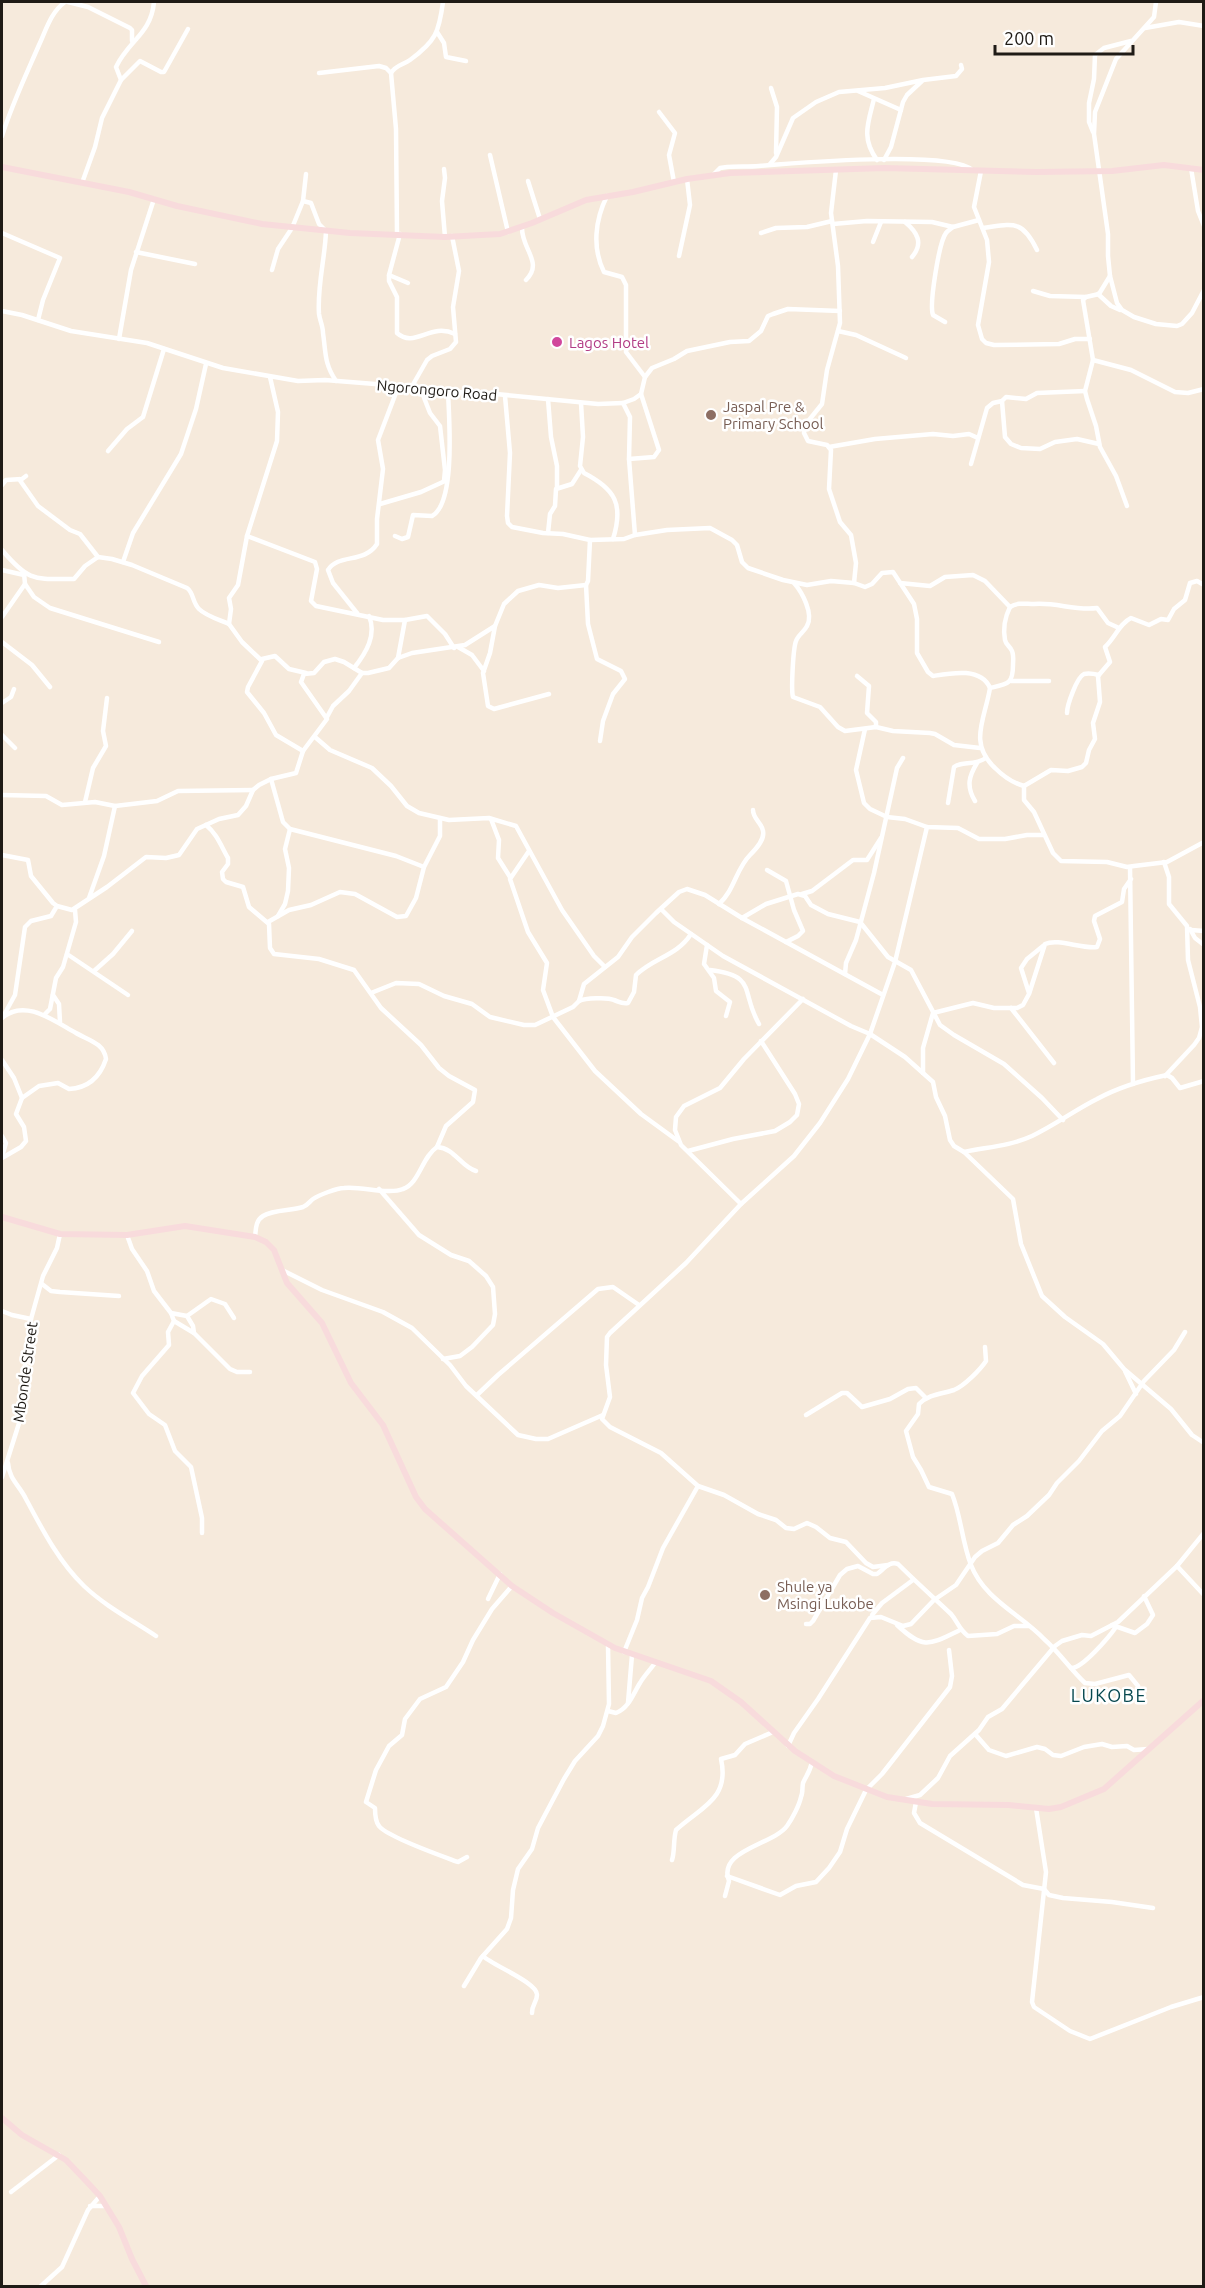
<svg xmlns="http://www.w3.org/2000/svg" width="1205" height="2288" font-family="Ubuntu,sans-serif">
	<rect width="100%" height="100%" fill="#f6eadc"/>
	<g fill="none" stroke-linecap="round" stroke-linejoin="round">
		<g stroke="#fff" stroke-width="4.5">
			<polyline points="68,2 88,7 130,28 132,30 132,41"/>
			<polyline points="1156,2 1154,17 1116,59 1095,112 1094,134 1108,234 1108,256 1110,276 1117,303 1122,310 1134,317 1156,324 1177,326 1182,324 1192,313 1204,290"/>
			<polyline points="1145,28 1179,22 1204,26"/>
			<polyline points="437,32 444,43 446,57 466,61"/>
			<polyline points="319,73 379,66 386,68 391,73"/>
			<polyline points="121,80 140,61 161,72 164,72 188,29"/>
			<polyline points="771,88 777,107 776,153"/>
			<polyline points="858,91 901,110"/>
			<path d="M874 99C868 123 861 138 877 160"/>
			<polyline points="659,112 675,133 669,155 674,182"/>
			<polyline points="1093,132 1089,122 1089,103 1094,79 1095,55 1104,48 1131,41"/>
			<path d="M2 136C12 104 26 75 39 45 46 30 51 12 65 2"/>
			<polyline points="490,155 508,232"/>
			<polyline points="884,160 891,147 903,102 907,95 922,81"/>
			<polyline points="770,164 776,157 793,118 816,102 839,92 885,88 923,80 956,76 962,69 961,65"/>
			<polyline points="1191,168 1198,211 1204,226"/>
			<polyline points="444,169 445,178 442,201 445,237"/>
			<polyline points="836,170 831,213 838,266 840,323 827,370 822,404 805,425 804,433 808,441 827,445 831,450 829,489 840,522 851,535 856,563 854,583"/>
			<polyline points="981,171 974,207 987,240 989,262 978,325 982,339 986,343 994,345 1059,344 1075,339 1090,339"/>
			<path d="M714 174 720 168 727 167C737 166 748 167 759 166 794 163 951 150 972 170"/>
			<polyline points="528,181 540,219"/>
			<path d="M82 183 95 147 102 118 121 80 116 67C129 40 151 34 154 2"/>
			<path d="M607 196C595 220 592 248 604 272L622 277 626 285V352L645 377"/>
			<path d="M303 201 311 203 319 224 326 231C325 259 317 286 319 314 320 321 323 326 323 333 326 353 324 363 336 381"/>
			<path d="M905 222C917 232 924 243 912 257"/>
			<polyline points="833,224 867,221 932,222 953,227 979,220"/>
			<path d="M522 227C521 249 544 262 526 280"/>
			<path d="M983 228C1013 224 1022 219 1037 250"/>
			<polyline points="2,233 60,258 43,300 38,320"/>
			<polyline points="761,233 776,228 807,227 832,221"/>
			<path d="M397 234 396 129 391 73C396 65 403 65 410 60 436 41 439 32 443 2"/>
			<path d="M400 234 389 275V281L397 297V333C415 349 430 322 455 334"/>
			<polyline points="873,242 881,222"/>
			<polyline points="1204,247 1204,262"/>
			<polyline points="136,252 195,264"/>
			<polyline points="679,256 690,205 687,179"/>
			<polyline points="272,270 278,249 292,228 303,201 306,174"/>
			<polyline points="389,275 408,283"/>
			<polyline points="1110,276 1099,294 1086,297 1083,300 1093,360 1085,391 1087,399 1096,426 1100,447 1116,476 1127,506"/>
			<polyline points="1033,291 1050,296 1086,297"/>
			<polyline points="1098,294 1111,306 1120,310"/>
			<polyline points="2,311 22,315 71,331 147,343 223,368 298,381 325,380 375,384 435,391 496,394 598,404 623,403 634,399 641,394 645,377 652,368 674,359 687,351 730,342 749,341 761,331 768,316 773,314 788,309 840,311"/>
			<path d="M945 322 933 315C929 305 939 242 946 233 948 230 951 229 953 227"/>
			<polyline points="838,331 856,335 906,358"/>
			<polyline points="119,339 131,270 154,199"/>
			<polyline points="1093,360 1131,370 1175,392 1188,393 1204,389"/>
			<polyline points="270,377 278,412 277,441 247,536 238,585 229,598 231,609 229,624 242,642 262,661 248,687 247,692 264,713 276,735 303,751"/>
			<polyline points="411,388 427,360 432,356 450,349 456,342 453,307 459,271 452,236"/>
			<polyline points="421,390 430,413 440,426 445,470 444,481"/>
			<polyline points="1085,391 1037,393 1026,399 1006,397 1002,401 1005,437 1011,444 1021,448 1040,449 1055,442 1077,439 1099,444"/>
			<path d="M505 396 510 453 507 516 508 523 512 527 543 533 563 534 590 540 624 539 635 535 667 530 710 528 732 540 737 545 742 562 748 568 783 580 807 585 831 581 854 583 865 587 872 584 882 573 893 572 914 604 917 619V653L928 672 933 676C951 673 981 667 990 688 985 719 968 743 995 768 1003 776 1013 783 1024 786L1051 770 1068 771 1082 767 1086 763 1089 750 1095 739 1093 723 1100 702 1098 676 1110 662 1105 647C1115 638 1119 624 1131 618L1149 625 1161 619 1168 620 1174 609 1185 600 1190 583 1197 581 1204 585"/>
			<polyline points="548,399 551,437 557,466 557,488"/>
			<path d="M581 403 583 437 580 466 584 473C615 489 624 504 613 539"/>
			<polyline points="623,403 630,417 629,459 635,535"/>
			<polyline points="829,447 875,439 933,434 953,436 969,434 978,438"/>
			<polyline points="108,451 127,429 143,417 164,349"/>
			<polyline points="629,459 654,457 659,450 641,394"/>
			<polyline points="971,464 987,408 993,403 1002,401"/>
			<polyline points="19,479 38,506 70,530 80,534 98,557"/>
			<polyline points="2,485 6,480 22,479 26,476"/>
			<polyline points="380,504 421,492 445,481"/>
			<polyline points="548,533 550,514 555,506 556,489 572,484 581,470"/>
			<polyline points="247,536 315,562 317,569 311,601 316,606 383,620 405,620 427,616 445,634 454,648"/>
			<path d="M395 536 402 539 408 537 413 515 432 516C456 503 449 417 448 392"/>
			<path d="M2 550C29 582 34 579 74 579L85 566 98 557 112 559 132 565 187 588C194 593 192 602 199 609 206 616 220 620 229 624"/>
			<polyline points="123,562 133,533 181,454 196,409 206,364"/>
			<polyline points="2,570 24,575"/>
			<polyline points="24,573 25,584 34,597 50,608 159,642"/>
			<path d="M794 583C802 592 814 614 807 626 804 632 798 635 796 641 793 649 791 691 793 697L820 707 838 727 845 731 876 727 893 731 930 733 935 734 954 745 980 748"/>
			<path d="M900 583 930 586 945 577 973 575 985 581 1010 607C1005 617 1003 629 1005 640 1006 645 1010 646 1012 651 1014 656 1013 661 1013 665 1013 684 1008 684 990 688"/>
			<polyline points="586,585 588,624 597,659 621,671 625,679 613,694 603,721 600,741"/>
			<path d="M1010 607C1018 602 1025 604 1034 604 1056 602 1075 611 1097 608L1108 623 1119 628"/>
			<path d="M357 613 333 583 328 570C339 553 364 564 377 544V519L383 469 378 440 399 385"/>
			<polyline points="2,617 25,584"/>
			<polyline points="495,626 490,653 483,673 488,706 494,709 549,694"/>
			<polyline points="2,642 32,665 50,687"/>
			<polyline points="458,647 472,655 484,671"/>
			<polyline points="398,658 405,620"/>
			<polyline points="262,659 275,656 289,669 306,673"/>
			<path d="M354 668C366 653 377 635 369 616"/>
			<polyline points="857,676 869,686 867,713 876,722 876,727"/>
			<polyline points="1011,681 1049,681"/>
			<polyline points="2,703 11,697 14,689"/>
			<path d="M1067 713C1067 705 1077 677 1084 674 1088 673 1095 674 1099 675"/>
			<polyline points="327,717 333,706 349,691 362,673"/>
			<polyline points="865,729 856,770 864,803 870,809 887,817 905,819 927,827 958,828 979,839 1005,839 1027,835 1043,835"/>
			<polyline points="2,735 15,748"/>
			<polyline points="315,737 330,750 372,768 391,786 407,806 419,813 449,820 489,818 516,826 562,910 594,956 605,967"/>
			<polyline points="271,779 283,822 290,829 396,856 424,867"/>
			<polyline points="1024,786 1024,800 1034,812 1053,853 1061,861 1107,862 1127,867 1134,866 1167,862 1204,842"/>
			<polyline points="2,795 46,796 62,805 95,802 115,806 157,801 178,791 253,790"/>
			<path d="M975 801C966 786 969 776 977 763"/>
			<polyline points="85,802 93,768 106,746 103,731 107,698"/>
			<path d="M948 803 954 767C962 761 974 766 986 758"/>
			<polyline points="491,819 499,840 498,858 510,877"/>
			<path d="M206 825C217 834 221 846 228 858V864L222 872 223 879 226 882 243 887 249 907 269 924 270 948 274 954 319 959 354 970 381 1008 421 1045 439 1068 449 1076 475 1090 473 1102 446 1126 437 1147"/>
			<polyline points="529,851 510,879 528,932 547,963 543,990 553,1017 595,1071 641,1114 678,1141"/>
			<polyline points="2,855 28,860 31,876 53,903 57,906 72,910 107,887 146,857 166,858 179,855 197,829 219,819 238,815 246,806 253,790 259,785 271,779 296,773 303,751 327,719 301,682 304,674 314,673 324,662 335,659 344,662 362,673 368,673 389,668 398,658 412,653 465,645 495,626 504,604 518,591 539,585 558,588 586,585 588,581 590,540"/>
			<polyline points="1164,862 1169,877 1169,904 1187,926 1188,960 1200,1007 1202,1027 1199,1038 1194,1045 1165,1076"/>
			<polyline points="1130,867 1133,1084"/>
			<polyline points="767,870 786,881 794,910 803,931 798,936 786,942"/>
			<polyline points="802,894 812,891 853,860 867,860 881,838"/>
			<polyline points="89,898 104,856 115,806"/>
			<path d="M719 904C734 891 736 869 750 855 755 850 765 840 763 831 762 823 753 819 753 810"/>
			<polyline points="661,909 674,922 723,956 851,1026 870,1034 905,1057 933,1082 936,1097 945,1116 950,1140 954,1146 964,1152 1013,1199 1021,1244 1042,1296 1065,1317 1103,1344 1124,1369 1171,1409 1192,1435 1204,1443"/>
			<polyline points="278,916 285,904 288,891 289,868 285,849 290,829"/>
			<polyline points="742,918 766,904 798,894 805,896 811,905 828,914 860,922 888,957 911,970 940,1025 954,1035 1004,1064 1042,1098 1063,1120"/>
			<polyline points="268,922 289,910 311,905 340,892 355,894 397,917 406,916 416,898 424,867 440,836 440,818"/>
			<polyline points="1190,929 1195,938 1204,945"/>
			<polyline points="1191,930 1204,931"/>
			<polyline points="707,945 704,964 714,978 716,991 730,1002 726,1016"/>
			<polyline points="67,954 128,995"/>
			<path d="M710 970C758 976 740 991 759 1024"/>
			<polyline points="94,971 113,954 132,931"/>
			<polyline points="845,974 846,963 856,940 874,873 897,768 903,758"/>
			<polyline points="371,993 396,983 419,984 444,996 472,1004 490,1017 524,1025 535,1025 573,1007 579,1001 584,984 618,957 632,937 656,913 679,892 687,889 705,895 742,918 883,995"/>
			<polyline points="1029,993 1021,968 1027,959 1043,946"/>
			<polyline points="53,995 59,1004 60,1022"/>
			<path d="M579 1001C585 998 608 997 614 1000 620 1002 621 1004 628 1003L634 992 636 975C653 958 677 956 691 934"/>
			<polyline points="1011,1008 1054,1063"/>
			<polyline points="5,1013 15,995 25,927 31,921 51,916 57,906"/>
			<polyline points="45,1014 50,1009 56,978 63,967 76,922 75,910"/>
			<path d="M2 1018C25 998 54 1021 76 1033 88 1040 104 1043 106 1059 100 1077 89 1088 69 1089L58 1083 39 1086 22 1098 16 1114 24 1127 26 1141 21 1147 2 1158"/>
			<polyline points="2,1060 14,1078 22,1098"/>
			<path d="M923 1073V1048L933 1013 973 1003 994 1008H1017L1023 1005 1029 994 1045 944C1058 938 1081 949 1097 947L1100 939 1094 921 1095 916 1122 902 1124 889 1131 879"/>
			<polyline points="2,1136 6,1143 2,1157"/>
			<polyline points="688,1151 733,1139 775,1131 790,1122 797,1115 799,1104 795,1094 761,1041"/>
			<path d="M964 1152C988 1147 1010 1146 1032 1136 1055 1125 1075 1110 1097 1099 1119 1087 1143 1080 1167 1075L1172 1078 1180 1088 1204 1081"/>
			<polyline points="379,1189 419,1235 451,1255 469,1261 486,1276 493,1287 495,1314 493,1325 472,1347 460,1356 443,1359"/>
			<polyline points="741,1204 681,1145 675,1130 676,1117 684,1106 720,1088 744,1059 803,999"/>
			<polyline points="127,1235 132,1249 147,1271 154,1291 171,1313 174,1321 194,1333 230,1369 237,1372 250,1372"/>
			<path d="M255 1237C256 1230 255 1221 263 1216 274 1209 291 1211 303 1207 308 1205 310 1201 313 1199 319 1195 337 1188 344 1188 362 1186 388 1195 403 1189 419 1184 422 1157 437 1147 455 1148 461 1167 476 1171"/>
			<polyline points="282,1270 322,1290 383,1312 412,1328 450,1365 466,1386 518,1435 536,1439 548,1439 603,1415"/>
			<polyline points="42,1284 51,1291 60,1292 119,1296"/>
			<polyline points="2,1311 12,1315 31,1319"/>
			<polyline points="171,1313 187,1316 211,1299 225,1304 234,1318"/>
			<polyline points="187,1316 193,1326 194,1333"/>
			<polyline points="174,1321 168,1332 169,1345 142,1376 133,1393 149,1414 165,1425 175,1451 191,1467 202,1518 202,1533"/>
			<path d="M985 1347 986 1361C980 1370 964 1386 954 1390 942 1394 929 1394 919 1404L918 1414 906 1431 913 1457 921 1470 929 1487 952 1494C961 1516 962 1542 971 1565 984 1599 1020 1614 1044 1639 1059 1652 1070 1669 1085 1683L1095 1684 1129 1675 1138 1686"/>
			<polyline points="1125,1371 1136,1394"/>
			<polyline points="477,1395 498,1375 598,1289 613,1287 639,1305"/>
			<polyline points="806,1415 842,1393 847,1393 862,1407 890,1399 908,1389 916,1388 926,1398"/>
			<path d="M8 1463C9 1479 19 1485 26 1499 42 1529 59 1562 84 1586 105 1606 132 1620 156 1636"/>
			<polyline points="2,1477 21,1417 22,1389 31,1319 43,1276 57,1248 60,1234"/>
			<polyline points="888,1565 873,1567 866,1563 846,1542 830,1538 816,1527 807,1523 794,1529 786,1528 776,1520 758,1514 724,1495 698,1486 661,1453 610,1427 602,1419 610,1397 606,1365 607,1337 610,1333 686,1263 741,1204 794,1156 820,1123 848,1079 870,1034 895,962 927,827"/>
			<polyline points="1177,1566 1204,1595"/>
			<polyline points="488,1599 500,1574"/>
			<polyline points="872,1615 882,1603 913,1580"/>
			<path d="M806 1624H810L813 1621 840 1575 847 1569 858 1566 873 1574H877C884 1569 889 1561 898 1564 915 1581 933 1597 951 1614 958 1622 958 1628 968 1636L997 1634 1014 1626H1029"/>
			<path d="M897 1625C924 1650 929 1645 960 1630"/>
			<polyline points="1112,1625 1135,1633 1147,1624 1153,1615 1144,1596"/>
			<polyline points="624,1652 637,1620 642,1598 648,1587 663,1548 698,1486"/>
			<path d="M1071 1668C1082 1669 1109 1637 1116 1627"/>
			<polyline points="628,1703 632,1655"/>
			<path d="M608 1711 616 1713C629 1708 633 1694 640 1683 644 1676 650 1670 655 1663"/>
			<polyline points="975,1734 989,1750 1006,1756 1037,1747 1045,1749 1053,1755 1061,1756 1084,1747 1102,1744 1112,1747 1127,1746 1134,1750 1148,1749"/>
			<polyline points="788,1746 794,1733 818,1699 870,1618 881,1617 903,1626 911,1624 934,1600 956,1585 975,1557 982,1551 998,1543 1013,1525 1027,1516 1049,1495 1057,1483 1079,1461 1102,1431 1120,1416 1144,1381 1174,1350 1185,1332"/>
			<polyline points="906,1799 920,1795 938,1778 950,1756 979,1730 988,1717 1002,1709 1055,1646 1062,1641 1082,1635 1091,1636 1118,1622 1177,1566 1204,1533"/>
			<polyline points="916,1802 914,1813 920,1823 1023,1885 1044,1889 1049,1895 1063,1898 1112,1902 1153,1908"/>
			<polyline points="1036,1808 1046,1872 1032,2002 1034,2007 1070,2031 1090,2039 1171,2007 1204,1997"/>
			<path d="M467 1857 458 1862C442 1856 387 1837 379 1826 375 1821 375 1813 375 1808L366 1802 376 1770 389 1746 402 1735 405 1719 420 1699 446 1687 463 1662 473 1640 492 1609 512 1586"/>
			<path d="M672 1860C675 1851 673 1841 676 1830 701 1807 730 1799 721 1759L735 1755 745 1744 773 1732"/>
			<polyline points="727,1876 780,1895 796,1886 816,1882 829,1868 840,1852 847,1829 866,1790 882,1774 950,1687 952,1676 949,1650"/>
			<path d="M725 1896 729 1881C717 1850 773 1845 787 1826 792 1819 799 1806 801 1797 803 1793 802 1788 803 1783 806 1776 810 1772 812 1762"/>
			<path d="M483 1956C492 1965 538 1983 537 1995 537 2002 532 2004 532 2013"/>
			<polyline points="464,1986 481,1958 507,1929 511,1918 513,1890 518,1869 532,1849 538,1828 564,1779 575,1761 598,1736 603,1726 609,1704 608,1645"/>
			<polyline points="11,2192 59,2155"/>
			<polyline points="90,2206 106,2206"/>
			<polyline points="41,2286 62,2267 88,2210 100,2196"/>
		</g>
		<g stroke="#f8dbdc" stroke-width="6">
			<polyline points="2,167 129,192 177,206 262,224 350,233 445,237 500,234 532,223 586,200 633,192 687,179 730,173 885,168 1036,172 1112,171 1164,165 1204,170"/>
			<polyline points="2,1217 60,1234 127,1235 185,1226 255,1237 266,1242 274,1250 287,1283 322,1323 351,1383 383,1425 416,1497 425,1509 512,1586 553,1613 615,1648 711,1681 741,1702 795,1751 834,1776 887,1797 932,1804 1009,1805 1049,1809 1061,1807 1104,1789 1204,1700"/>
			<polyline points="2,2118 22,2135 66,2160 87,2182 100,2196 119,2227 132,2259 146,2286"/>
		</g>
	</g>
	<circle fill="#d1479c" stroke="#fff" stroke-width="2" cx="557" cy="342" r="6"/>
	<g fill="#8d6e63" stroke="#fff" stroke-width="2">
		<circle cx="711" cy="415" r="6"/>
		<circle cx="765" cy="1595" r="6"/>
	</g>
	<g text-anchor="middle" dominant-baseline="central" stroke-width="5" stroke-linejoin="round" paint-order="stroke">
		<g font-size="15" fill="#b23c85" stroke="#fff" text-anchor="start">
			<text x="569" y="342">Lagos Hotel</text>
		</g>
		<g font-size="15" fill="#1f1b16" stroke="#fff">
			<text transform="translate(437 390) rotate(5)">Ngorongoro Road</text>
			<text transform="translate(25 1372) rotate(-82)">Mbonde Street</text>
		</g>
		<g font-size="15" fill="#785e54" stroke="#fff" text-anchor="start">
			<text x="723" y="406">Jaspal Pre &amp;<tspan x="723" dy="17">Primary School</tspan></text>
			<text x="777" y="1586">Shule ya<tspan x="777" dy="17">Msingi Lukobe</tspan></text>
		</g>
		<g font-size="18" letter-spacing="1.5" fill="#07484f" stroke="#fff">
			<text x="1109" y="1695">LUKOBE</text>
		</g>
	</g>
	<rect width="1205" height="2288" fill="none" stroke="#1f1b16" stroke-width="6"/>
	<path d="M995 45v9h138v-9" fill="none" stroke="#1f1b16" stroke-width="3"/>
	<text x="1004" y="45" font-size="18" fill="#1f1b16" stroke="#ffffff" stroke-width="4.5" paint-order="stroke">200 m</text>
</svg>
